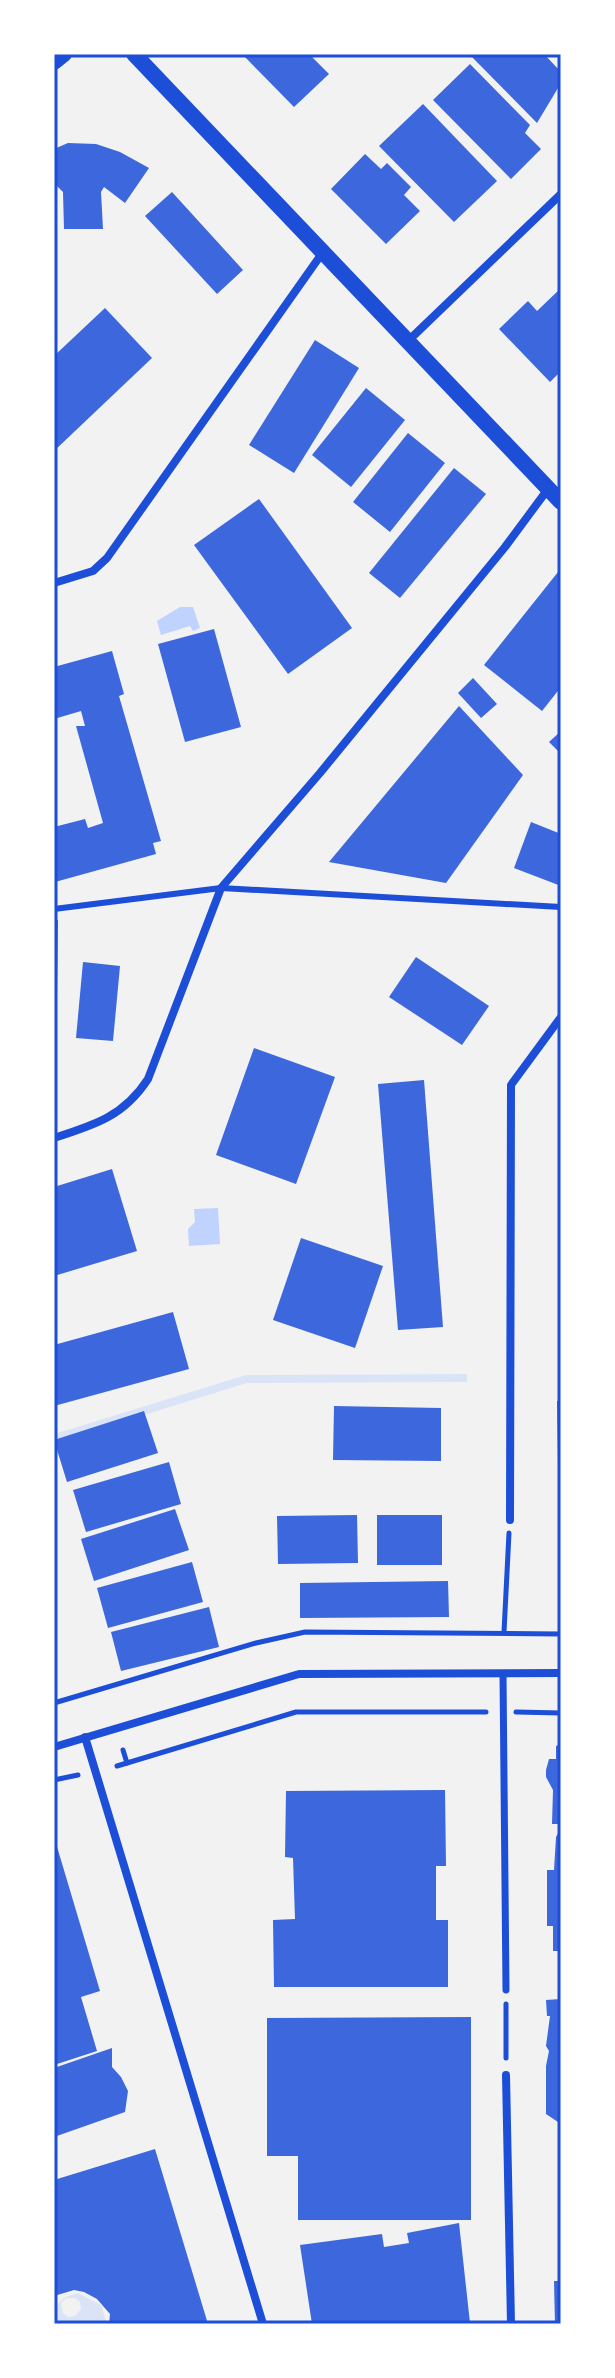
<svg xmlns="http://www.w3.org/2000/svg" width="615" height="2378" font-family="'Roboto Condensed',sans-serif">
	<rect width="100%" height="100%" fill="#f2f2f2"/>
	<g fill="#dbe4f7" fill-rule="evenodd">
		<polygon points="467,1374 467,1382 247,1383 54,1443 54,1434 246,1375"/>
		<path d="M78 2293 101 2305 107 2324H57C50 2306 61 2297 78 2293ZM66 2298H75L80 2302 81 2309 75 2316 68 2317 63 2313 61 2303Z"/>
	</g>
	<g fill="#bfd3fe">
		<polygon points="180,607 193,607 200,628 193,631 190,626 161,635 157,621"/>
		<polygon points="218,1208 220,1244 189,1246 188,1229 195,1222 194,1209"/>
	</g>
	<g fill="#3d67dc">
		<polygon points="242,54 309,54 329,74 294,107"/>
		<polygon points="469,54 544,54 561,72 561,83 537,123"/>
		<polygon points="470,64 530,125 525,133 541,149 511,179 433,100"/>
		<polygon points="423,104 497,181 454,222 379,146"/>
		<polygon points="68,143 96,144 120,152 149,168 125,203 104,187 101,192 103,229 64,229 63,192 57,186 54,189 54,149"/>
		<polygon points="365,154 381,169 387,163 411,187 404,195 420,211 386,244 331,189"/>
		<polygon points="172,192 243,270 217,294 145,216"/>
		<polygon points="561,288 561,371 550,382 499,329 528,301 537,311"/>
		<polygon points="105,308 152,358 54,451 54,356"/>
		<polygon points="315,340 359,368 294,473 249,445"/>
		<polygon points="366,388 405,420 351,487 312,455"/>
		<polygon points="408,433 445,463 390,532 353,502"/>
		<polygon points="454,468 486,494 400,598 369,573"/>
		<polygon points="259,499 352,628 288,674 194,545"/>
		<polygon points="558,572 561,575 561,687 542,711 484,665"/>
		<polygon points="214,629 241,727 185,742 158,644"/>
		<polygon points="112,651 124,694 119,696 161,841 153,843 156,854 55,882 54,827 85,819 88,828 103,823 76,726 85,726 81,711 54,719 54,667"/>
		<polygon points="473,678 497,704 481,718 458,693"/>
		<polygon points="459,706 523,775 446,883 329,862"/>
		<polygon points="561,731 561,754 549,742"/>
		<polygon points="531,822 561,834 561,886 514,868"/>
		<polygon points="58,920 57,999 54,999 54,921"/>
		<polygon points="416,957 489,1006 462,1045 389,997"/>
		<polygon points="83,962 120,966 113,1041 76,1038"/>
		<polygon points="254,1048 335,1077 296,1184 216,1155"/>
		<polygon points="424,1080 443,1327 398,1330 378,1084"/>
		<polygon points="112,1169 137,1251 54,1276 54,1187"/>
		<polygon points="301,1238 383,1266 355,1348 273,1320"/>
		<polygon points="173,1312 189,1369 54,1406 54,1345"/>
		<polygon points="557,1401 561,1401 561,1461 558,1461"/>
		<polygon points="334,1406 441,1408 441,1461 333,1460"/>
		<polygon points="144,1411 158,1453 67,1482 54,1440"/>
		<polygon points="169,1462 181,1504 86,1532 73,1490"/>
		<polygon points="175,1509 189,1550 94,1581 81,1539"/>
		<polygon points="357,1515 358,1563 278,1564 277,1516"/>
		<rect x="377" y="1515" width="65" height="50"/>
		<polygon points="192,1562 203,1602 108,1628 97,1588"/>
		<polygon points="448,1581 449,1617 300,1618 300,1583"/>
		<polygon points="209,1607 219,1647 121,1671 111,1632"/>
		<polygon points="561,1744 561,1824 552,1824 553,1790 546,1777 546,1770 549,1759 556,1759 556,1746"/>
		<polygon points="445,1790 446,1866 436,1866 436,1920 448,1920 448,1987 274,1987 273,1920 295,1919 293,1858 285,1857 286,1791"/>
		<polygon points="561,1828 561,1951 553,1951 553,1926 547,1926 547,1870 554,1870 556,1837"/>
		<polygon points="55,1840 100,1991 81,1997 97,2051 54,2065"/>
		<polygon points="561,1999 561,2124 546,2114 546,2066 549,2051 546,2046 550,2016 547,2016 546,2000"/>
		<polygon points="471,2017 471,2220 298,2220 298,2156 267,2156 267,2018"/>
		<polygon points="112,2048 112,2067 121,2077 128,2091 125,2112 54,2137 54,2068"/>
		<polygon points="155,2149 208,2324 109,2324 110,2314 97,2299 84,2292 74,2290 54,2296 54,2180"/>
		<polygon points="459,2223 470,2323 312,2324 300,2245 382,2234 384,2247 409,2243 407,2233"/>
		<polygon points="554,2281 561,2281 561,2324 555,2324"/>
	</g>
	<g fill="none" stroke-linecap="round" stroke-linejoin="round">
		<g stroke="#1d4ed8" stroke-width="5">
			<polyline points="504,1632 509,1533"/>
			<polyline points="54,1703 256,1643 305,1632 561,1634"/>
			<polyline points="516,1712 561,1713"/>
			<polyline points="127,1763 296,1712 486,1712"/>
			<polyline points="117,1766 127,1763 123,1750"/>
			<polyline points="54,1780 78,1775"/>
			<polyline points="506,2004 506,2058"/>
		</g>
		<polyline stroke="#1d4ed8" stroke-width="6" points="54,909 221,888 561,907"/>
		<polyline stroke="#1d4ed8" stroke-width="7" points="503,1674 506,1990"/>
		<g stroke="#1d4ed8" stroke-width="8">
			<polyline points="408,341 561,194"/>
			<polyline points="54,583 93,571 107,558 323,252"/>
			<path d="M54 1138C95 1125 124 1116 148 1079L221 888 320 773 505 547 548 489"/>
			<polyline points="510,1520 511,1085 561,1017"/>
			<polyline points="85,1737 263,2324"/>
			<polyline points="54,1747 299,1674 561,1673"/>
			<polyline points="506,2075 511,2324"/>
		</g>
		<g stroke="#1d4ed8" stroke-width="16">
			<polyline points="134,54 561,502"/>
			<polyline points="54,62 64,54"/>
		</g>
	</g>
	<rect width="615" height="2378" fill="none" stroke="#ffffff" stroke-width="112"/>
	<rect x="56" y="56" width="503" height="2266" fill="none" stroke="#1d4ed8" stroke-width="3"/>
</svg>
